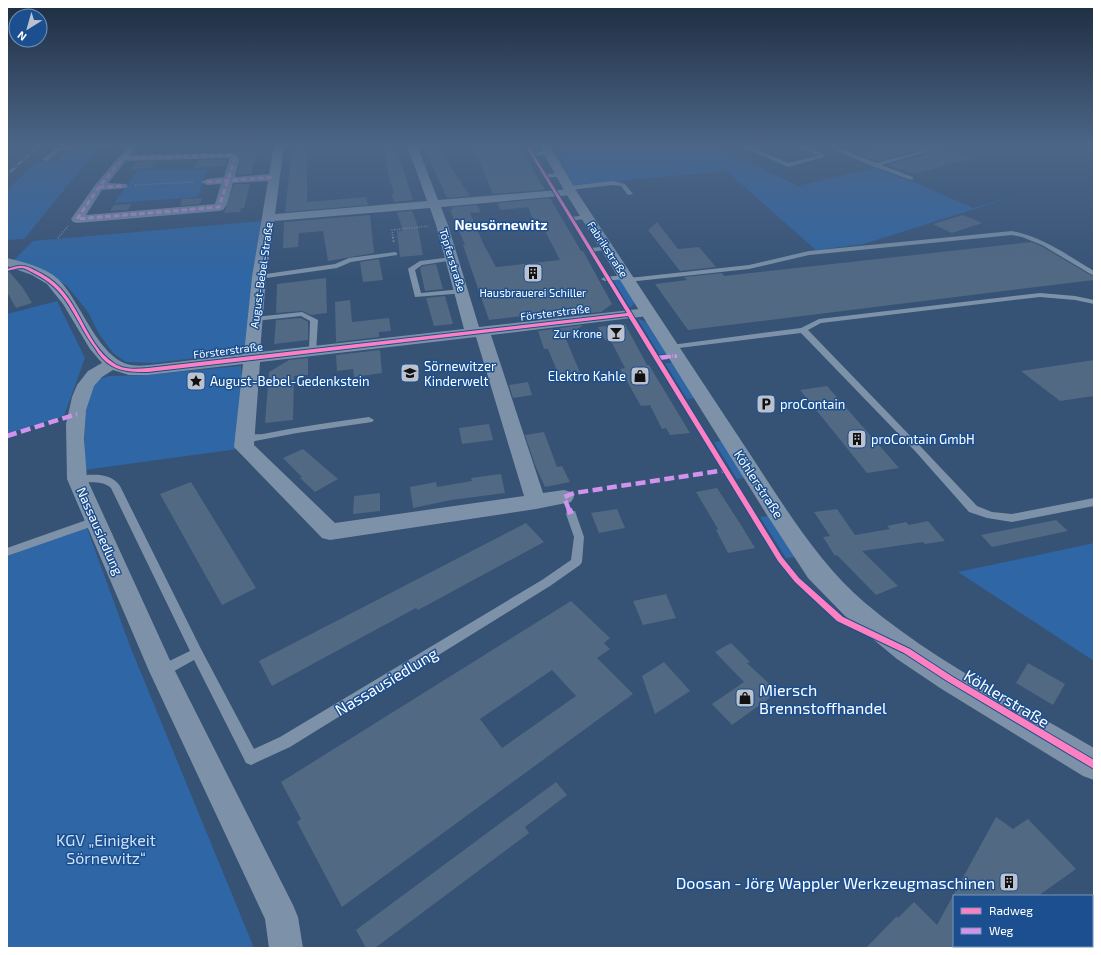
<svg xmlns="http://www.w3.org/2000/svg" width="1101" height="955" font-family="'Exo 2',sans-serif">
	<rect width="100%" height="100%" fill="#365274"/>
	<g fill="#2f66a5">
		<polygon points="555,145 715,145 798,186 873,168 916,183 973,208 1028,192 864,244 816,250 726,171 573,185"/>
		<polygon points="80,148 98,148 24,239 7,240 7,190 37,162 56,161 68,150"/>
		<polygon points="207,169 198,197 114,203 138,170"/>
		<polygon points="263,221 245,352 154,363 126,362 113,353 99,334 88,312 67,286 44,271 14,260 33,241"/>
		<polygon points="621,279 635,303 630,308 613,280"/>
		<polygon points="57,301 85,358 64,416 7,434 7,314"/>
		<polygon points="637,318 646,322 667,354 659,354"/>
		<polygon points="665,363 672,363 695,398 687,399"/>
		<polygon points="241,366 243,391 238,449 84,470 85,405 91,386 99,379 109,376 147,375"/>
		<polygon points="721,441 745,478 737,479 714,442"/>
		<polygon points="769,516 795,557 786,558 760,517"/>
		<polygon points="87,528 130,646 254,948 7,948 7,556"/>
		<polygon points="1094,543 1094,661 958,572"/>
	</g>
	<g fill="#526984" fill-rule="evenodd">
		<polygon points="384,145 394,145 400,159 413,200 394,202 391,194 394,194 388,174"/>
		<polygon points="425,145 436,145 470,196 447,198 430,161"/>
		<polygon points="472,145 518,145 545,190 493,194"/>
		<polygon points="886,145 934,145 936,146 878,161 856,153"/>
		<polygon points="307,147 307,202 366,197 368,205 285,212 292,148"/>
		<polygon points="945,149 972,158 914,174 888,165"/>
		<polygon points="254,151 253,154 257,154 251,174 237,175 241,158 235,152"/>
		<polygon points="199,160 227,160 225,166 194,168"/>
		<polygon points="137,162 155,162 150,168 131,169"/>
		<polygon points="234,184 250,184 244,208 241,208 240,212 224,213"/>
		<polygon points="202,198 200,204 180,206 182,199"/>
		<polygon points="550,198 581,251 583,251 612,304 601,312 533,319 532,315 489,320 463,245 465,245 450,210 453,209 452,207 477,205 481,212 470,213 483,243 496,267 560,260 540,221 534,221 528,207 500,210 497,203"/>
		<polygon points="131,204 128,210 110,211 114,205"/>
		<polygon points="412,211 417,224 423,255 400,257 397,231 403,231 397,212"/>
		<polygon points="370,215 374,253 328,261 323,231 299,233 298,247 283,248 284,222"/>
		<polygon points="963,215 982,223 952,233 933,224"/>
		<polygon points="657,222 678,249 699,247 716,267 680,271 648,230"/>
		<polygon points="1031,242 1041,246 1094,277 1094,280 688,330 655,284 687,280 684,277 722,273 724,276"/>
		<polygon points="379,259 383,280 363,282 360,262"/>
		<polygon points="436,264 443,289 425,291 420,268 423,266"/>
		<polygon points="7,269 23,288 32,303 16,308 7,292"/>
		<polygon points="326,278 327,313 311,315 302,311 276,313 277,284"/>
		<polygon points="445,296 453,324 434,326 426,298"/>
		<polygon points="350,300 352,322 389,318 391,331 379,332 379,337 336,342 335,302"/>
		<polygon points="301,318 308,322 308,340 274,344 276,320"/>
		<polygon points="625,324 647,365 649,365 690,433 670,435 666,428 662,429 650,405 641,406 620,369 625,368 612,343 610,340 605,340 598,327"/>
		<polygon points="583,325 566,339 581,375 560,378 548,349 544,349 538,331"/>
		<polygon points="380,350 382,373 354,377 353,369 337,371 336,355"/>
		<polygon points="308,358 308,375 294,376 293,420 265,423 269,372 289,360"/>
		<polygon points="1094,360 1094,396 1060,401 1021,371"/>
		<polygon points="528,382 532,395 513,398 509,385"/>
		<polygon points="827,386 886,453 899,468 867,473 800,390"/>
		<polygon points="489,424 493,440 462,444 459,428"/>
		<polygon points="544,432 557,467 562,466 570,482 545,487 535,465 525,435"/>
		<polygon points="303,449 338,479 315,492 300,478 302,477 283,458"/>
		<polygon points="501,474 505,493 451,500 413,508 410,487 436,482 437,487 472,481 471,478"/>
		<polygon points="191,482 256,588 222,605 160,494"/>
		<polygon points="717,488 741,525 755,548 728,553 716,530 718,529 696,492"/>
		<polygon points="380,493 380,511 353,514 354,496"/>
		<polygon points="617,509 625,528 599,533 591,513"/>
		<polygon points="837,509 855,535 890,529 887,526 906,522 909,525 928,521 945,541 925,544 923,542 862,551 898,586 876,595 837,555 835,556 823,537 830,536 814,512"/>
		<polygon points="1056,520 1068,531 992,547 981,535"/>
		<polygon points="526,523 544,542 418,610 416,608 272,686 259,661"/>
		<polygon points="666,594 676,618 643,625 633,601"/>
		<path d="M571 601 610 638 604 643 610 649 597 658 633 694 342 907 297 822 301 819 281 782ZM552 670 576 696 502 748 480 719Z"/>
		<polygon points="731,643 750,662 747,663 778,692 732,725 712,704 744,682 715,652"/>
		<polygon points="664,662 690,691 655,714 642,676"/>
		<polygon points="1028,663 1065,684 1053,705 1016,683"/>
		<polygon points="556,782 567,795 525,827 529,833 375,948 366,948 356,930"/>
		<polygon points="996,817 1013,829 1028,819 1076,869 1038,896 954,896 954,948 866,948 897,916 898,918 914,902 937,925"/>
	</g>
	<g fill="none" stroke-linecap="round" stroke-linejoin="round">
		<g stroke="#7d92a8" stroke-width="1.5" stroke-dasharray="1 1.5" stroke-linecap="butt">
			<polyline points="7,156 25,145"/>
			<polyline points="135,185 194,182"/>
			<polyline points="58,238 68,226"/>
			<polyline points="393,238 392,230 429,226"/>
		</g>
		<polyline stroke="#7d92a8" stroke-width="2" stroke-dasharray="1.5 2" stroke-linecap="butt" points="393,237 394,244"/>
		<g fill="#7d92a8" fill-rule="evenodd">
			<polygon points="101,145 133,145 60,150 47,161 42,160 57,148"/>
			<polygon points="739,145 746,145 788,163 818,156 798,145 804,145 823,154 824,157 788,167"/>
			<polygon points="823,145 830,145 876,163 944,145 949,146 881,165 913,177 913,179 911,180 872,166"/>
			<polygon points="548,151 551,153 550,154 531,156 528,154"/>
			<polygon points="561,173 564,175 563,176 545,178 542,176 545,174"/>
			<polygon points="613,181 625,184 633,194 628,195 621,186 613,185 569,190 566,188 569,186"/>
			<polygon points="588,215 591,217 590,218 571,221 568,219 571,217"/>
			<path d="M1012 231C1043 237 1067 255 1094 271V276L1042 245 1022 237 1012 235 809 255 749 269 628 282 626 281 625 279 605 281 601 279 605 277 626 275 628 276 629 278 749 265 809 251Z"/>
			<polygon points="608,246 611,248 610,249 591,252 588,250 591,248"/>
			<polygon points="395,252 397,253 397,255 351,262 337,268 259,279 256,277 259,275 335,264 349,258"/>
			<polygon points="452,257 455,259 454,260 422,265 415,270 421,293 462,289 466,291 465,293 415,297 408,269 409,268 420,261"/>
			<polygon points="1040,293 1075,296 1094,300 1094,304 1075,300 1040,297 821,323 808,330 921,447 977,506 992,512 1012,514 1094,498 1094,506 1012,522 987,518 969,512 915,451 801,333 671,349 667,347 671,345 801,328 819,319"/>
			<polygon points="302,312 318,320 316,352 313,352 309,350 310,321 301,316 255,321 251,319 255,317"/>
			<path d="M369 417 374 420 372 422 297 433 255 441H244L239 438C244 433 256 435 263 434 298 427 333 422 369 417Z"/>
			<path d="M87 475C99 474 113 475 120 486L201 649 254 749 280 737 542 580 571 560 574 537 566 514 567 511H575L576 514 584 537 582 562 580 565 550 586 290 747 251 765 246 763 194 660 167 675 162 677 157 675 156 671 157 667 190 651 111 488C99 477 78 487 72 479L73 477Z"/>
			<polygon points="95,517 99,518 100,521 99,524 7,556 7,548"/>
		</g>
		<path fill="#7d92a8" fill-rule="evenodd" d="M129 145H139L131 155 234 153 240 158 235 177 269 174 274 145H284L275 214 427 201 407 145H417L438 200 571 189 575 190 577 192 575 194 571 195 441 207 448 225 479 327 648 308 653 309 655 312 653 315 648 316 491 335 543 493 564 490 571 492 574 497 571 502 536 509 330 540 322 538 234 447 243 364 148 375H129L113 370 102 377 94 386 86 410 84 439 87 479 173 667 293 905 298 917 303 948H269L265 919 149 671 67 479 66 424 72 397 77 385 88 371 102 363 90 349 63 304 47 284 32 275 7 266V258C23 262 45 267 58 279 81 301 98 359 131 365 143 367 157 364 168 363 193 360 219 357 244 354L252 277 268 181 233 183 227 204 223 210 219 211 77 223 73 222 71 219 95 185ZM228 158 229 159 224 177 207 179 201 182 207 185 221 184 215 204 86 215 102 190 126 188 128 186 126 184 108 183 126 161ZM430 208 436 225 464 329 260 352 266 277 274 221ZM476 337 524 496 335 523 254 445 260 362Z"/>
		<path fill="#7d92a8" fill-rule="evenodd" d="M539 145H550L577 192C632 275 687 359 742 442 778 496 815 560 864 602 934 661 1016 702 1094 748V780L1083 776 940 688 897 659 845 616 808 578 767 515 565 192Z"/>
		<defs>
			<polyline id="rail" points="7,175 39,145"/>
		</defs>
		<use href="#rail" stroke="#7e92a7" stroke-width="2.5"/>
		<use href="#rail" stroke="#1b4f8f" stroke-width="1.5" stroke-dasharray="5" stroke-linecap="butt"/>
		<g stroke="#d193ec" stroke-width="3" stroke-dasharray="5.5 3" stroke-linecap="butt">
			<polyline points="124,158 230,155 235,158 219,207 77,219 99,187 134,145"/>
			<polyline points="207,182 275,177"/>
			<polyline points="99,187 122,186"/>
		</g>
		<polyline stroke="#d193ec" stroke-width="3.5" stroke-dasharray="7 3.5" stroke-linecap="butt" points="664,357 677,356"/>
		<g stroke="#d193ec" stroke-width="4.5" stroke-dasharray="10 4.5" stroke-linecap="butt">
			<polyline points="658,358 673,356"/>
			<polyline points="7,436 77,414"/>
			<polyline points="569,510 564,497 574,493 726,470"/>
		</g>
		<polyline stroke="#d193ec" stroke-width="6" stroke-dasharray="12 6" stroke-linecap="butt" points="569,509 571,514"/>
		<defs>
			<path id="cycleway" d="M525 145H528L782 557 799 578 843 617 910 649 953 677 1094 760V769L947 681 904 653 837 621 795 582 778 561 628 316 148 372C136 372 122 372 112 366 105 362 99 355 95 348 76 323 69 292 39 276 34 274 28 269 22 268 17 268 12 270 7 271V269C12 268 17 265 22 266 29 266 36 271 42 274 81 295 82 343 115 364 125 370 137 369 148 368L627 313Z"/>
		</defs>
		<use href="#cycleway" stroke="#1b4f8f" stroke-width="2"/>
		<use href="#cycleway" fill="#ff80c0" fill-rule="evenodd"/>
	</g>
	<linearGradient id="sky" x2="0" y2="1"><stop stop-color="#1e2d40"/><stop offset="0.52" stop-color="#4c6688"/><stop offset="1" stop-color="#4c6688" stop-opacity="0"/></linearGradient>
	<rect width="1101" height="279" fill="url(#sky)"/>
	<defs>
		<symbol id="building-square" viewBox="-11 -11 22 22"><rect x="-9" y="-9" width="18" height="18" rx="4" fill="#b9c2ce" stroke="#1b4f8f"/><path d="M-4-6H4V6H1V3H-1V6H-4ZM-2.5-4.3h1.7v1.8h-1.7ZM.8-4.3h1.7v1.8H.8ZM-2.5-1h1.7V.8h-1.7ZM.8-1h1.7V.8H.8Z" fill="#111"/></symbol>
		<symbol id="bar-square" viewBox="-11 -11 22 22"><rect x="-9" y="-9" width="18" height="18" rx="4" fill="#b9c2ce" stroke="#1b4f8f"/><path d="M-6-5H6L.8 .8V4.5H3.5V6h-7V4.5H-.8V.8Z" fill="#111"/></symbol>
		<symbol id="school-square" viewBox="-11 -11 22 22"><rect x="-9" y="-9" width="18" height="18" rx="4" fill="#b9c2ce" stroke="#1b4f8f"/><path d="M0-5L7-2L0 1L-7-2ZM-4 1L0 2.5L4 1V4Q0 6-4 4Z" fill="#111"/></symbol>
		<symbol id="shop-square" viewBox="-11 -11 22 22"><rect x="-9" y="-9" width="18" height="18" rx="4" fill="#b9c2ce" stroke="#1b4f8f"/><path d="M-5-2.5h2.3a2.7 3.5 0 0 1 5.4 0H5L5.5 6h-11ZM-1.5-2.5h3a1.5 2.3 0 0 0-3 0Z" fill="#111"/></symbol>
		<symbol id="sight-square" viewBox="-11 -11 22 22"><rect x="-9" y="-9" width="18" height="18" rx="4" fill="#b9c2ce" stroke="#1b4f8f"/><path d="M0-6L1.8-2.2L6-1.7L2.9 1.2L3.7 5.4L0 3.3L-3.7 5.4L-2.9 1.2L-6-1.7L-1.8-2.2Z" fill="#111"/></symbol>
		<symbol id="parking-square" viewBox="-11 -11 22 22"><rect x="-9" y="-9" width="18" height="18" rx="4" fill="#b9c2ce" stroke="#1b4f8f"/><path d="M-3.5-5.5H1a3.5 3.5 0 0 1 0 7H-1V5.5H-3.5ZM-1-3.4V-.6H.8a1.4 1.4 0 0 0 0-2.8Z" fill="#111"/></symbol>
	</defs>
	<g fill-rule="evenodd">
		<use href="#building-square" x="522" y="262" width="22" height="22"/>
		<use href="#bar-square" x="605" y="322" width="22" height="22"/>
		<use href="#school-square" x="399" y="362" width="22" height="22"/>
		<use href="#shop-square" x="629" y="365" width="22" height="22"/>
		<use href="#sight-square" x="185" y="370" width="22" height="22"/>
		<use href="#parking-square" x="755" y="393" width="22" height="22"/>
		<use href="#building-square" x="846" y="428" width="22" height="22"/>
		<use href="#shop-square" x="734" y="687" width="22" height="22"/>
		<use href="#building-square" x="998" y="871" width="22" height="22"/>
	</g>
	<g text-anchor="middle" dominant-baseline="central" stroke-width="3" stroke-linejoin="round" paint-order="stroke">
		<g font-size="11" fill="#fff" stroke="#1b4f8f">
			<text transform="translate(608 249) rotate(57)">Fabrikstraße</text>
			<text transform="translate(453 260) rotate(73)">Töpferstraße</text>
			<text transform="translate(261 275) rotate(-82)">August-Bebel-Straße</text>
			<text transform="translate(555 312) rotate(-7)">Försterstraße</text>
			<text transform="translate(228 350) rotate(-7)">Försterstraße</text>
		</g>
		<g font-size="11" fill="#fff" stroke="#1b4f8f">
			<text x="533" y="292">Hausbrauerei Schiller</text>
			<text x="602" y="333" text-anchor="end">Zur Krone</text>
		</g>
		<g font-size="13" fill="#fff" stroke="#1b4f8f" text-anchor="start">
			<text x="424" y="366">Sörnewitzer<tspan x="424" dy="15">Kinderwelt</tspan></text>
			<text x="626" y="376" text-anchor="end">Elektro Kahle</text>
			<text x="210" y="381">August-Bebel-Gedenkstein</text>
			<text x="780" y="404">proContain</text>
			<text x="871" y="439">proContain GmbH</text>
		</g>
		<g font-size="13" fill="#fff" stroke="#1b4f8f">
			<text transform="translate(759 484) rotate(57)">Köhlerstraße</text>
			<text transform="translate(100 531) rotate(66)">Nassausiedlung</text>
		</g>
		<g font-size="14" font-weight="bold" fill="#fff" stroke="#1b4f8f">
			<text x="501" y="224">Neusörnewitz</text>
		</g>
		<g font-size="16" fill="#fff" stroke="#1b4f8f">
			<text transform="translate(386 681) rotate(-31)">Nassausiedlung</text>
			<text transform="translate(1007 698) rotate(31)">Köhlerstraße</text>
		</g>
		<g font-size="16" fill="#fff" stroke="#1b4f8f" text-anchor="start">
			<text x="759" y="689">Miersch<tspan x="759" dy="18">Brennstoffhandel</tspan></text>
			<text x="995" y="882" text-anchor="end">Doosan - Jörg Wappler Werkzeugmaschinen</text>
		</g>
		<g font-size="16" fill="#cfe3fa" stroke="#1b4f8f">
			<text x="106" y="839">KGV „Einigkeit<tspan x="106" dy="18">Sörnewitz“</tspan></text>
		</g>
	</g>
	<rect width="1101" height="955" fill="none" stroke="#ffffff" stroke-width="16"/>
	<rect x="953" y="895" width="140" height="52" fill="#1b4f8f" stroke="#7695bc"/>
	<rect x="961" y="908" width="20" height="6" fill="#ff80c0" stroke="#7695bc"/>
	<text x="989" y="915" font-size="12" fill="#ffffff">Radweg</text>
	<rect x="961" y="928" width="20" height="6" fill="#d193ec" stroke="#7695bc"/>
	<text x="989" y="935" font-size="12" fill="#ffffff">Weg</text>
	<g transform="translate(28 28) rotate(217)"><circle r="19" fill="#1b4f8f" stroke="#7695bc"/>
	<path d="M0-3L7 15L0 10L-7 15Z" fill="#b9c2ce"/>
	<text y="-6" font-size="11" font-weight="bold" text-anchor="middle" fill="#ffffff">N</text>
	</g>
</svg>
